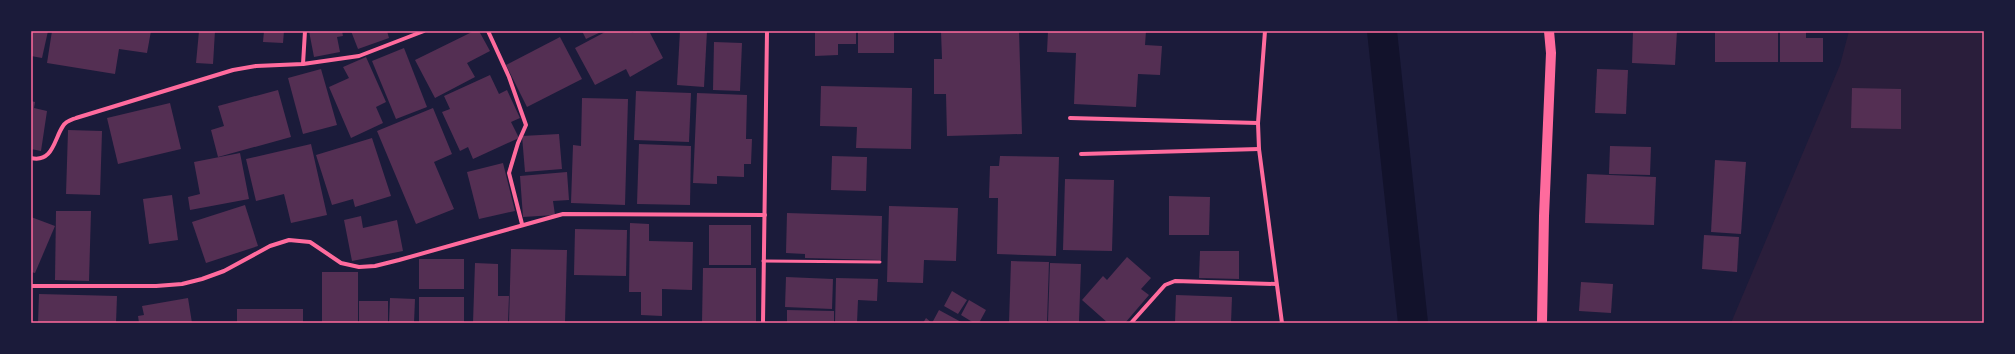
<svg xmlns="http://www.w3.org/2000/svg" width="2015" height="354" font-family="Quicksand,sans-serif">
	<rect width="100%" height="100%" fill="#1b1b3a"/>
	<polygon fill="#2a1e3b" points="1849,31 1984,31 1984,323 1731,323 1840,65"/>
	<g fill="none" stroke-linecap="round" stroke-linejoin="round">
		<polyline stroke="#12122b" stroke-width="30" points="1382,31 1413,323"/>
	</g>
	<g fill="#542f53">
		<polygon points="31,31 48,31 42,58 31,56"/>
		<polygon points="52,31 151,31 147,53 119,49 115,74 47,63"/>
		<polygon points="199,31 215,31 213,64 196,63"/>
		<polygon points="264,31 284,31 283,43 263,42"/>
		<polygon points="309,31 342,31 343,36 337,37 340,52 314,57"/>
		<polygon points="351,31 387,31 389,38 358,49"/>
		<polygon points="474,31 479,31 490,51 467,63 475,77 435,98 415,60"/>
		<polygon points="582,31 603,31 586,39"/>
		<polygon points="607,31 631,31 632,33 636,31 649,31 663,58 630,77 626,69 595,85 575,48"/>
		<polygon points="680,31 707,31 704,87 677,85"/>
		<polygon points="815,31 856,31 856,44 838,44 838,55 815,56"/>
		<rect x="858" y="31" width="36" height="22"/>
		<polygon points="941,31 1019,31 1022,134 947,136 946,94 934,94 934,59 942,59"/>
		<polygon points="1048,31 1146,31 1145,45 1162,46 1160,75 1138,74 1136,107 1074,104 1076,53 1047,52"/>
		<polygon points="1633,31 1677,31 1675,65 1632,63"/>
		<rect x="1715" y="31" width="63" height="31"/>
		<polygon points="1780,31 1806,31 1806,38 1823,38 1823,62 1780,62"/>
		<polygon points="560,37 582,79 527,107 506,65"/>
		<polygon points="714,42 742,43 740,91 713,90"/>
		<polygon points="404,48 427,107 396,119 372,61"/>
		<polygon points="366,57 386,102 376,107 383,123 351,138 329,87 349,78 343,67"/>
		<polygon points="321,69 337,125 303,134 288,78"/>
		<polygon points="1597,69 1628,70 1626,114 1595,113"/>
		<polygon points="490,75 499,94 507,90 520,118 511,122 519,138 473,159 468,147 460,151 442,112 450,109 444,96"/>
		<polygon points="821,86 912,88 911,149 856,148 857,127 820,126"/>
		<polygon points="1852,88 1901,89 1901,129 1851,128"/>
		<polygon points="278,90 291,137 218,157 211,130 224,126 218,106"/>
		<polygon points="636,91 691,93 689,142 634,140"/>
		<polygon points="697,93 747,95 746,139 752,139 751,164 744,164 744,177 717,176 717,184 693,183"/>
		<polygon points="582,98 628,99 625,205 571,203 573,145 581,146"/>
		<polygon points="31,101 35,102 34,108 47,111 41,151 31,149"/>
		<polygon points="170,103 181,149 118,164 107,118"/>
		<polygon points="433,108 452,154 434,162 454,209 416,224 377,131"/>
		<polygon points="68,130 102,131 100,195 66,194"/>
		<polygon points="559,134 562,169 525,172 522,136"/>
		<polygon points="372,138 391,196 355,207 353,199 332,205 316,155"/>
		<polygon points="311,144 327,215 291,223 284,194 256,201 246,159"/>
		<polygon points="639,144 691,146 690,205 637,204"/>
		<polygon points="1610,146 1651,147 1650,175 1609,174"/>
		<polygon points="240,153 249,199 190,210 188,197 200,194 194,162"/>
		<polygon points="832,156 867,157 866,191 831,190"/>
		<polygon points="1000,156 1059,157 1056,256 997,254 998,198 989,198 990,166 999,166"/>
		<polygon points="1715,160 1746,162 1741,234 1711,232"/>
		<polygon points="503,163 515,211 479,219 467,172"/>
		<polygon points="567,172 569,200 553,201 555,215 523,217 520,176"/>
		<polygon points="1587,174 1656,177 1654,225 1585,223"/>
		<polygon points="1065,179 1114,180 1112,251 1063,250"/>
		<polygon points="172,195 178,240 149,244 143,199"/>
		<polygon points="1169,196 1210,197 1209,235 1169,235"/>
		<polygon points="245,205 258,246 206,263 192,222"/>
		<polygon points="889,206 958,208 956,261 924,260 923,283 887,282"/>
		<polygon points="56,211 91,211 89,281 55,280"/>
		<polygon points="787,213 882,216 881,260 805,258 805,254 786,253"/>
		<polygon points="361,216 363,228 397,220 403,251 352,261 344,220"/>
		<polygon points="31,217 55,226 35,273 31,272"/>
		<polygon points="630,223 649,224 649,241 693,242 692,290 662,289 662,316 641,315 641,292 629,292"/>
		<rect x="709" y="225" width="42" height="40"/>
		<polygon points="575,229 627,230 626,276 574,275"/>
		<polygon points="1704,235 1739,237 1737,272 1702,269"/>
		<polygon points="511,249 567,250 565,323 509,323"/>
		<polygon points="1200,251 1239,251 1239,279 1199,278"/>
		<polygon points="1127,257 1151,278 1141,289 1149,295 1125,323 1108,323 1082,300 1103,276 1107,280"/>
		<rect x="419" y="259" width="45" height="30"/>
		<polygon points="1011,261 1049,262 1047,323 1009,323"/>
		<polygon points="475,263 498,264 498,296 509,296 508,323 473,323"/>
		<polygon points="1050,263 1081,264 1079,322 1048,321"/>
		<polygon points="703,268 756,268 756,323 702,323"/>
		<rect x="322" y="272" width="36" height="51"/>
		<polygon points="786,277 833,279 832,309 785,307"/>
		<polygon points="836,278 878,279 877,301 858,300 857,323 835,323"/>
		<polygon points="1581,282 1613,284 1611,313 1579,311"/>
		<polygon points="952,291 967,300 958,314 944,306"/>
		<polygon points="39,294 117,296 116,323 38,323"/>
		<polygon points="1176,295 1232,297 1231,323 1175,323"/>
		<rect x="419" y="297" width="45" height="26"/>
		<polygon points="188,298 192,323 139,323 138,316 144,315 142,306"/>
		<polygon points="390,298 415,299 414,323 389,323"/>
		<polygon points="969,300 986,310 979,323 974,323 961,315"/>
		<rect x="359" y="301" width="29" height="22"/>
		<rect x="237" y="309" width="66" height="14"/>
		<polygon points="787,310 834,311 834,323 787,323"/>
		<polygon points="939,310 963,323 923,323 926,318 932,323"/>
	</g>
	<g fill="none" stroke-linecap="round" stroke-linejoin="round">
		<polyline stroke="#ff6b9d" stroke-width="3" points="763,261 880,262"/>
		<g stroke="#ff6b9d" stroke-width="4">
			<polyline points="488,31 509,77 526,125 518,143 509,173 522,224"/>
			<polyline points="1265,31 1258,123 1259,149 1282,323"/>
			<polyline points="303,64 359,56 424,31"/>
			<polyline points="1070,118 1258,123"/>
			<polyline points="1081,154 1259,149"/>
			<path d="M31 158C53 163 54 139 63 126 66 121 71 120 76 118L233 70 256 66 303 64 305 31"/>
			<polyline points="31,286 156,286 182,284 202,279 224,271 270,246 289,240 310,242 341,263 359,267 375,266 399,260 563,214 765,215"/>
			<polyline points="763,323 767,31"/>
			<polyline points="1131,323 1165,285 1175,281 1276,284"/>
		</g>
		<polyline stroke="#ff6b9d" stroke-width="10" points="1542,323 1544,216 1551,53 1549,31"/>
	</g>
	<rect width="2015" height="354" fill="none" stroke="#1b1b3a" stroke-width="64"/>
	<rect x="32" y="32" width="1951" height="290" fill="none" stroke="#ff6b9d" stroke-width="1.5"/>
</svg>
